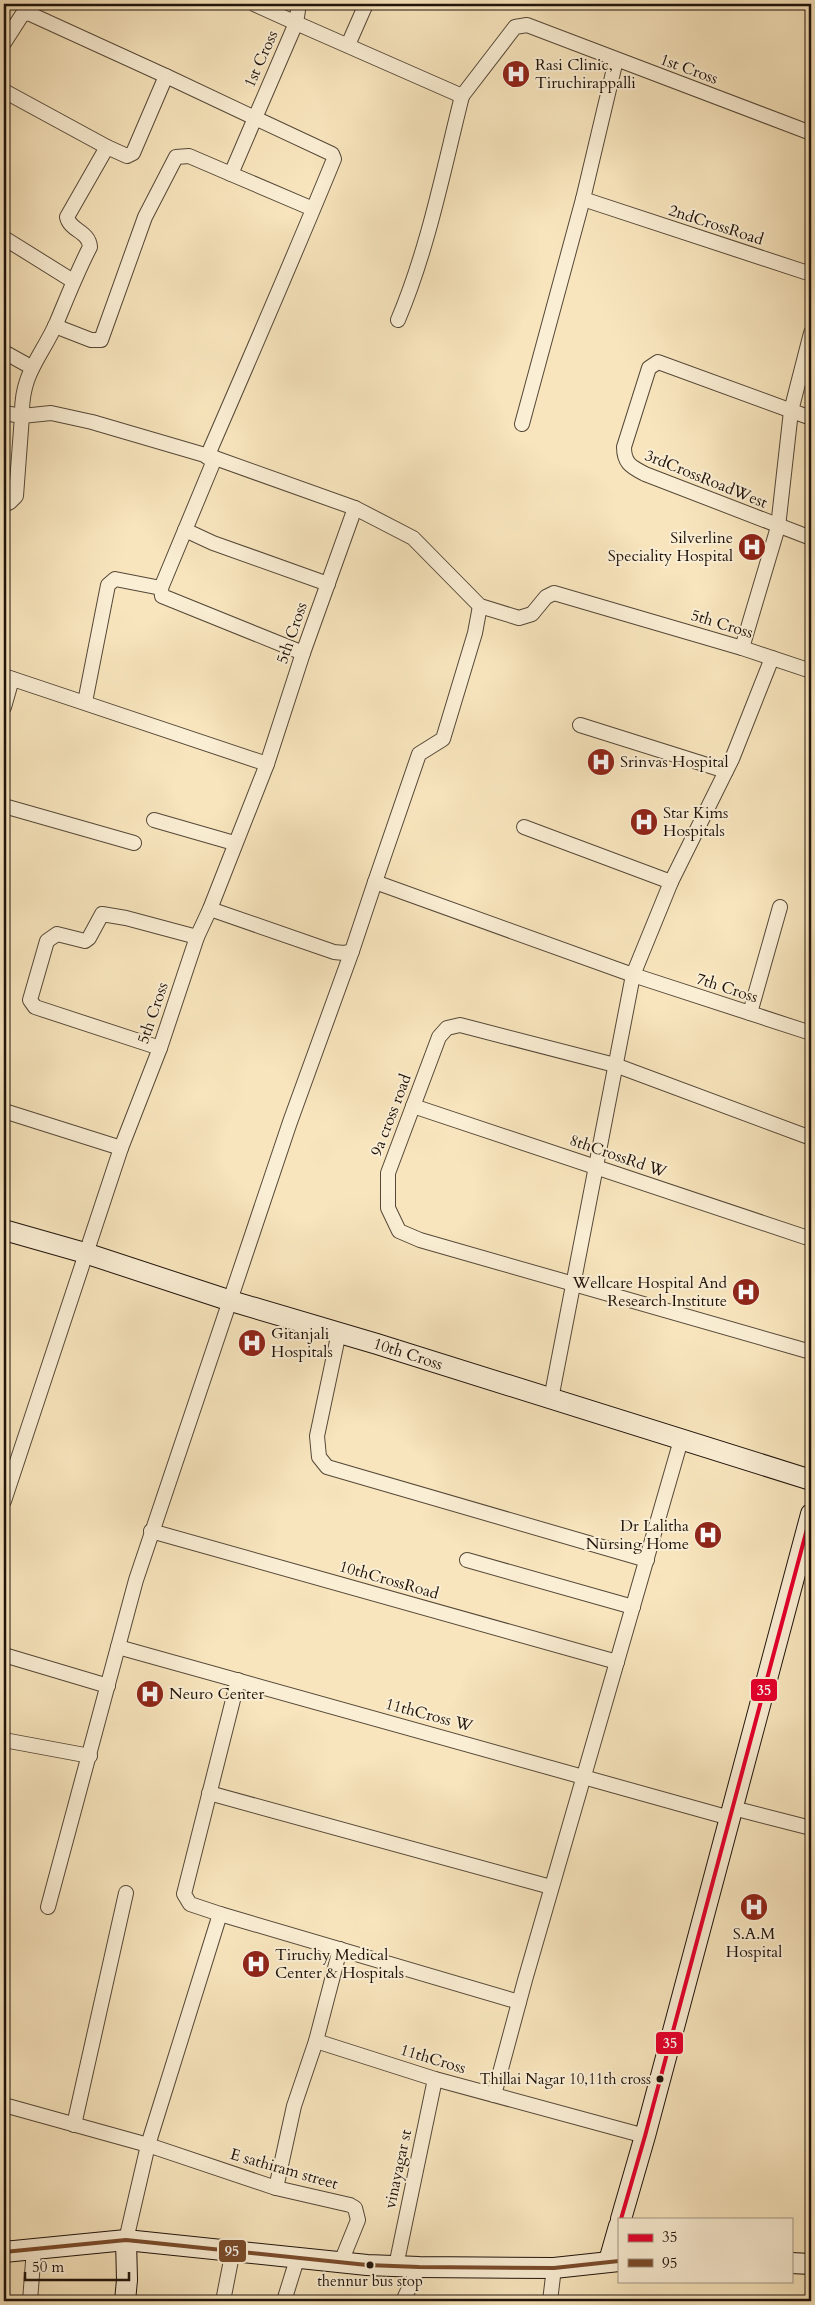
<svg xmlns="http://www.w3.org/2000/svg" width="815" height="2305" font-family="Cardo,serif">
	<rect width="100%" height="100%" fill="#f8e5bd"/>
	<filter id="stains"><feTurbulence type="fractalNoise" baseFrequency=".004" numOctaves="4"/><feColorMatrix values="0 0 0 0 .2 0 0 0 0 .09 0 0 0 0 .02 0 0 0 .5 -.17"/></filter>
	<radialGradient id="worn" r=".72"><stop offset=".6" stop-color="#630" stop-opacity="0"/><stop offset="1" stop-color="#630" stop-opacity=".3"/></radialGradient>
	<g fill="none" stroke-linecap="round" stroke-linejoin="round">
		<defs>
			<g id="street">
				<polyline points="254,4 296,23 299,4"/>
				<polyline points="4,43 22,15 28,13 166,76"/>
				<polyline points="348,45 366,4"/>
				<polyline points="4,91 107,147"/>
				<polyline points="583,199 811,274"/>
				<polyline points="4,238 73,281"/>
				<path d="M398 320C428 249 443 172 462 96"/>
				<polyline points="55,326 91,340 101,340 145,217 176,157 189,156 231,174"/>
				<polyline points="4,352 31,367"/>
				<path d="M4 413 22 416C21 374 40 359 56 324 67 298 77 272 90 247 89 231 70 231 67 217L107 147 127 156 133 153 166 76 255 118 296 23 462 96 515 27 527 25 811 133"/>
				<path d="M811 418 658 362 649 368 624 447C624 464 632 467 645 474L811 538"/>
				<polyline points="522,424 583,199 616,60"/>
				<path d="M207 457C250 358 293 259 334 159L332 154 255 118 231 174 313 209"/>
				<polyline points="215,458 161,588 162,596 303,653"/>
				<polyline points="4,505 10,502 16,496 22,416 51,413 92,422 215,458 355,508 413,538 480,606 519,618 532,614 546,597 554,593 742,648 811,671"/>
				<polyline points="185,530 213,543 328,584"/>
				<polyline points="742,648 778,527 791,411 811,333"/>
				<polyline points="4,676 267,764"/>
				<polyline points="85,702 108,585 115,579 161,588"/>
				<polyline points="4,707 12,679"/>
				<polyline points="580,725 726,771"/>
				<polyline points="4,806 134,843"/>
				<polyline points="154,820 234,843"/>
				<polyline points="524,827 671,882"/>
				<polyline points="375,882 419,754 443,739 475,633 480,606"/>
				<polyline points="210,909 334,952 344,953 352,951 375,882 633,975 811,1033"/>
				<polyline points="750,1013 780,907"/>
				<polyline points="160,1048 35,1007 30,1000 47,941 57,934 85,941 89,938 102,914 126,918 197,937"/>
				<polyline points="413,1106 811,1239"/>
				<polyline points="4,1111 121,1148"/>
				<polyline points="811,1138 615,1065 460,1025 447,1028 439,1037 388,1173 388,1208 399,1231 420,1240 811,1352"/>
				<polyline points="339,1332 317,1436 319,1457 327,1467 647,1560"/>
				<polyline points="551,1399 633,975 671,882 732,759 772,658"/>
				<polyline points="4,1501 121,1148 160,1048 197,937 210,909 267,764 303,653 355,508"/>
				<polyline points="151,1531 617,1662"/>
				<polyline points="467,1560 633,1607"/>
				<polyline points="118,1647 730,1818"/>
				<polyline points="4,1655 108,1686"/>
				<polyline points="4,1740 90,1756"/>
				<polyline points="209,1793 551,1887"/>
				<polyline points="733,1808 811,1828"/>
				<polyline points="48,1907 136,1580 290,1122 352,951"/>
				<polyline points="220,1914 190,1904 184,1894 238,1680"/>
				<polyline points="316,2041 435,2079 645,2136"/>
				<polyline points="494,2095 525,1980 681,1440"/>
				<polyline points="4,2105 148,2145 220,1914 519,2002"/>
				<polyline points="74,2125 126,1893"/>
				<polyline points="276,2188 294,2106 316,2041 340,1949"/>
				<polyline points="126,2240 148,2145 276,2188 350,2205 355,2208 358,2220 341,2262"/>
				<polyline points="396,2266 435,2079"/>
				<polyline points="30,2301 34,2249"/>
				<polyline points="223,2301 233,2250"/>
				<polyline points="284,2301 298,2256"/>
				<polyline points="403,2301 419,2267"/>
				<polyline points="550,2301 554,2268"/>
			</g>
			<g id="secondary">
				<polyline points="4,1230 85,1253 231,1301 377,1344 811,1480"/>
				<polyline points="621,2219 645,2136 811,1514"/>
				<polyline points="4,2252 126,2240 367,2265 419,2267 554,2268 619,2261"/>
				<polyline points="609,2261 619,2226"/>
				<polyline points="791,2263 811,2264"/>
				<polyline points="125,2301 127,2280 126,2240"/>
			</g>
		</defs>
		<use href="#street" stroke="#554838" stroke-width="16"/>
		<use href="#secondary" stroke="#1f130b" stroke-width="22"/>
		<use href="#street" stroke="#faeed4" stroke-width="14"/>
		<use href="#secondary" stroke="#faeed4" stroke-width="20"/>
		<defs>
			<polyline id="bus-1" points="621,2219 645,2136 811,1514"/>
			<polyline id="bus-2" points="4,2252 126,2240 367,2265 419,2267 554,2268 619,2261"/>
		</defs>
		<use href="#bus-1" stroke="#faeed4" stroke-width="8"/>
		<use href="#bus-2" stroke="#faeed4" stroke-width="8"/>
		<use href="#bus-1" stroke="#e4002b" stroke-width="4"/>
		<use href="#bus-2" stroke="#7a4b2a" stroke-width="4"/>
	</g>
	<defs>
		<symbol id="hospital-disc" viewBox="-11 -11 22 22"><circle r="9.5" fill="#8f2418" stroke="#faeed4"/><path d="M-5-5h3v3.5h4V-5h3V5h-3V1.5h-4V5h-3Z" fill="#fff"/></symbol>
	</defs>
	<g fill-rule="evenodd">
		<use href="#hospital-disc" x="500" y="58" width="32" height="32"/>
		<use href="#hospital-disc" x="736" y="531" width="32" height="32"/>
		<use href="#hospital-disc" x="585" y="746" width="32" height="32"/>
		<use href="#hospital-disc" x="628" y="806" width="32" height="32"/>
		<use href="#hospital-disc" x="730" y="1276" width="32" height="32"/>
		<use href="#hospital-disc" x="236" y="1327" width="32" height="32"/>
		<use href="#hospital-disc" x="692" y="1519" width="32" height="32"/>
		<use href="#hospital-disc" x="134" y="1678" width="32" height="32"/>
		<use href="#hospital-disc" x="738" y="1891" width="32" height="32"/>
		<use href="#hospital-disc" x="240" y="1948" width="32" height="32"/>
	</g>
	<g fill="#1f130b" stroke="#faeed4" stroke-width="2">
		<circle cx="660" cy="2079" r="4.5"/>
		<circle cx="370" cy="2265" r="4.5"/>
	</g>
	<g text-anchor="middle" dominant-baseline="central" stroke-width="4" stroke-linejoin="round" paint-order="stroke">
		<g font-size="15" fill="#1f130b" stroke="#faeed4" text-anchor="end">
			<text x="651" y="2079">Thillai Nagar 10,11th cross</text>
			<text x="370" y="2281" text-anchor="middle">thennur bus stop</text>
		</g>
		<g font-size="16" fill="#1f130b" stroke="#faeed4">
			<text transform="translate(261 59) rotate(-66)">1st Cross</text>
			<text transform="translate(689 69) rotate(20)">1st Cross</text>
			<text transform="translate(716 225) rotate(18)">2ndCrossRoad</text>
			<text transform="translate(706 479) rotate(22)">3rdCrossRoadWest</text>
			<text transform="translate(722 624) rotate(17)">5th Cross</text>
			<text transform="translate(292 633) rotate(-71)">5th Cross</text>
			<text transform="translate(727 988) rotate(18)">7th Cross</text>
			<text transform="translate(153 1013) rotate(-71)">5th Cross</text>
			<text transform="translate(391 1115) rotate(-69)">9a cross road</text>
			<text transform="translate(618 1156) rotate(19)">8thCrossRd W</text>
			<text transform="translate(408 1354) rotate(18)">10th Cross</text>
			<text transform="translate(389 1580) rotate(16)">10thCrossRoad</text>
			<text transform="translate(429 1715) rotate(15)">11thCross W</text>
			<text transform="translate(433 2059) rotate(17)">11thCross</text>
			<text transform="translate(284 2169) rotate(16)">E sathiram street</text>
			<text transform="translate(398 2169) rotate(-78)">vinayagar st</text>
		</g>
		<g font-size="16" fill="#1f130b" stroke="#faeed4" text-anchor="start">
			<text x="535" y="65">Rasi Clinic,<tspan x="535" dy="18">Tiruchirappalli</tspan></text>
			<text x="733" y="538" text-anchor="end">Silverline<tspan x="733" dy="18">Speciality Hospital</tspan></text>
			<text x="620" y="762">Srinvas Hospital</text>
			<text x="663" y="813">Star Kims<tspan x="663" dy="18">Hospitals</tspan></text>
			<text x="727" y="1283" text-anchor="end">Wellcare Hospital And<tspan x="727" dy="18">Research Institute</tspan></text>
			<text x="271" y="1334">Gitanjali<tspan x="271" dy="18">Hospitals</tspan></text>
			<text x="689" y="1526" text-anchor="end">Dr Lalitha<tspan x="689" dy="18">Nursing Home</tspan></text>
			<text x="169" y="1694">Neuro Center</text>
			<text x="754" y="1934" text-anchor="middle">S.A.M<tspan x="754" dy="18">Hospital</tspan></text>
			<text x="275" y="1955">Tiruchy Medical<tspan x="275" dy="18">Center &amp; Hospitals</tspan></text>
		</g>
	</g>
	<g stroke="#faeed4" stroke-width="2">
		<rect x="750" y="1678" width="28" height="24" rx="5" fill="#e4002b"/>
		<rect x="655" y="2031" width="29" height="24" rx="5" fill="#e4002b"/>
		<rect x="218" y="2239" width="29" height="24" rx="5" fill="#7a4b2a"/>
	</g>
	<g font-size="14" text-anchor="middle" font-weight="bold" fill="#fff">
		<text x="764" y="1695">35</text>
		<text x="670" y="2048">35</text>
		<text x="232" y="2256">95</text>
	</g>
	<rect width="815" height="2305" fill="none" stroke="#f8e5bd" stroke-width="20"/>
	<rect x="5" y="5" width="805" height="2295" fill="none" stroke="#1f130b" stroke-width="2.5"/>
	<rect x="10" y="10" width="795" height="2285" fill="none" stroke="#1f130b"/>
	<rect x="618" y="2218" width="175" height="65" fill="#faeed4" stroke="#a29684"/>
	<rect x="628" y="2234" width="25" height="8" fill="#e4002b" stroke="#a29684"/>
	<text x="662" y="2242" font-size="15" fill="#1f130b">35</text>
	<rect x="628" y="2259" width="25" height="8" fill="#7a4b2a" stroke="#a29684"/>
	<text x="662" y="2268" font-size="15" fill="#1f130b">95</text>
	<path d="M25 2272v8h104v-8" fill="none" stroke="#1f130b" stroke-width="2.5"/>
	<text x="32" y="2272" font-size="15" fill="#1f130b" stroke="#faeed4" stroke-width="4" paint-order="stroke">50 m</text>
	<rect width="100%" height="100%" filter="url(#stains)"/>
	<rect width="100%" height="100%" fill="url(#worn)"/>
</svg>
